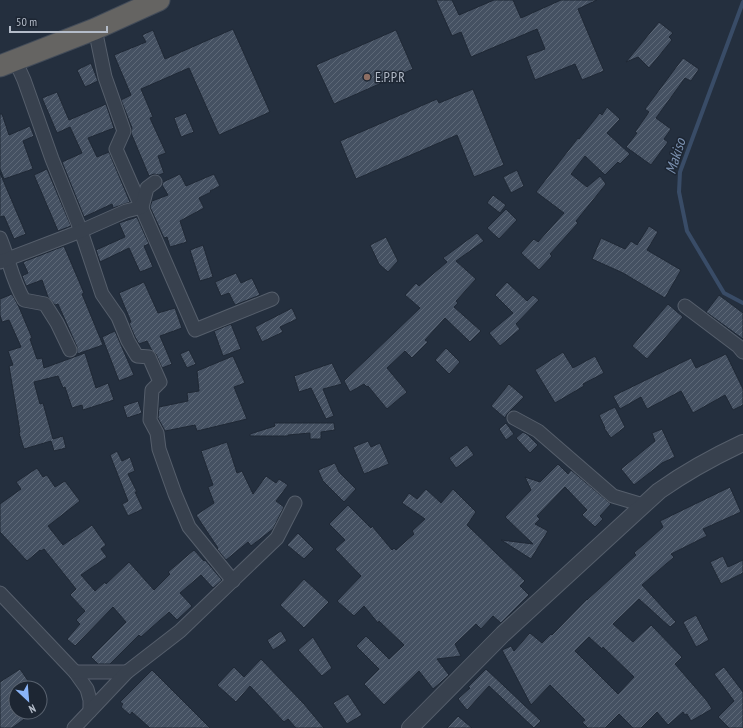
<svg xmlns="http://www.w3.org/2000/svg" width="743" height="728" font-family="'PT Sans Narrow',sans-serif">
	<defs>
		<pattern id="building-hatch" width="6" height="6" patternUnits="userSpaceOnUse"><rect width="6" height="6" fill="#455162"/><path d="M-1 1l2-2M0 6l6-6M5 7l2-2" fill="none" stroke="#5d6877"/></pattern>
	</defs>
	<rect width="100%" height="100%" fill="#242f3e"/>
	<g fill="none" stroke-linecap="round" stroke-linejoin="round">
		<polyline stroke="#394c67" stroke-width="4" points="743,2 680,172 679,192 687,231 724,293 743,303"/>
	</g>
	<g fill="url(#building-hatch)" stroke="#1f2835" fill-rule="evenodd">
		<polygon points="436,0 452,0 459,15 494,0 513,0 521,18 561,0 597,0 578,9 604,71 582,80 575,64 535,80 526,56 545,49 537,29 471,57 461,32 452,36"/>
		<polygon points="659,22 673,33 669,37 672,40 649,68 638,57 626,62"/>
		<polygon points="233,29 270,112 219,135 189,68 141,89 153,117 150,118 166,153 158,156 164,173 159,175 154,174 149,176 131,133 132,128 121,100 131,95 114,55 146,42 142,35 153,30 165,59"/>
		<polygon points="396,30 413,69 334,104 316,65"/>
		<polygon points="683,58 699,69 691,81 685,78 656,118 671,129 664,139 668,142 651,165 626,147 637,133 635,132 649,112 645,109"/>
		<polygon points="91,63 98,81 85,87 77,70"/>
		<polygon points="473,89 504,165 474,177 457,135 356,179 340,141 437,99 439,103"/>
		<polygon points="57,92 69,120 106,104 114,128 88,138 97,157 109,152 130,202 113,208 112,204 84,217 62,162 82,153 70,127 57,133 42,98"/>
		<polygon points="607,107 620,119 607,133 630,154 620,164 618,162 605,175 585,156 571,174 587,187 600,176 606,184 576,221 578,223 550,254 552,256 539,270 521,253 534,239 538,242 564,213 536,192 578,138 579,139 600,113 602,115"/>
		<polygon points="186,113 194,132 181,137 174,118"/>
		<polygon points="0,114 2,114 9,135 30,126 34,136 23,141 33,169 4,179 0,169"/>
		<polygon points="47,169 71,226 58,231 34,175"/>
		<polygon points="517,170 524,186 511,193 503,177"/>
		<polygon points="0,173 26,234 14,239 4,216 0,217"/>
		<polygon points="180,174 186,186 214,174 220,186 210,191 211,192 199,198 204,208 180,221 187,242 170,247 167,237 164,238 150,207 152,201 168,195 162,185 163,182"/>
		<polygon points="493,195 506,205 500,213 487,203"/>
		<polygon points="506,209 517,220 499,239 487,228"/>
		<polygon points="137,217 149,244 144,246 153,267 140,272 129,248 100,262 96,250 125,237 119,223"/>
		<polygon points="649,226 658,232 647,250 681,270 665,298 623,273 592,259 601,238 625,249 631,241 637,245"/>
		<polygon points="477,233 484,241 456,261 476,279 456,301 458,303 454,307 481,331 470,342 445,318 425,340 428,342 412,358 405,351 387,368 407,392 387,409 368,386 367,387 364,384 350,392 344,381 420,308 405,295 416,283 419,286 447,262 443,258"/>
		<polygon points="386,237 398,261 388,272 379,264 370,245"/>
		<polygon points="203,245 213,277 200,281 190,250"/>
		<polygon points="64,246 84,293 82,294 103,345 77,354 77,347 58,304 55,305 48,297 42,280 26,286 22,276 28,273 23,262"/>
		<polygon points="236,273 241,283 252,278 260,295 235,305 229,293 221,296 215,282"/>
		<polygon points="144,282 158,313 175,308 182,328 160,336 172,364 162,368 156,354 151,349 147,341 139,344 135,337 129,323 131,322 119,293"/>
		<polygon points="507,282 527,301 533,295 539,300 516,324 520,329 500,346 489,333 513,313 495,295"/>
		<polygon points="12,294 19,307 32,338 30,339 37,359 42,358 44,368 85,353 96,388 108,383 114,400 83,410 82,405 72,408 65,387 63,388 58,376 34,382 40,404 43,403 53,439 63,436 66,448 54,451 51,441 24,449 19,433 20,432 9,366 13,365 8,351 21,347 9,320 2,322 0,315 0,299"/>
		<polygon points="719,295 743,313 743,339 706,312"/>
		<polygon points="668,304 683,317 647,359 632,346"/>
		<polygon points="292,308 297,319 280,327 283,332 262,342 255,327"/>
		<polygon points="231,324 241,349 223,356 214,331"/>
		<polygon points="115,331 134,375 119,381 102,337"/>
		<polygon points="446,348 460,362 449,374 435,360"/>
		<polygon points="189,350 196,364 187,368 180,354"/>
		<polygon points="563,352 573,368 595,356 604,373 583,384 584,386 555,403 535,370"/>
		<polygon points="726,354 743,389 743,405 733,410 725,395 693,413 681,391 647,409 641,397 620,409 613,396 691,358 696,368"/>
		<polygon points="233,356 245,383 234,387 247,419 197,431 195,425 165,431 158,418 159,407 188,401 187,393 199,391 197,371"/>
		<polygon points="332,363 342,384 323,389 334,416 326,419 311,388 299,392 294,376"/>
		<polygon points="509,384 524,397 507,414 505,418 491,406"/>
		<polygon points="138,401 142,413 127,418 123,406"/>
		<polygon points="615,407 625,427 611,438 604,428 605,428 599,415"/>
		<polygon points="274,423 334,423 335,430 321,432 321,439 310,439 310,433 288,435 288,436 250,436 250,434 275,426"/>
		<polygon points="506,423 514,434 506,440 499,429"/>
		<polygon points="662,429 675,457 662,463 634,485 621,469 655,441 652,433"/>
		<polygon points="523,432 528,435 538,445 530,453 516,438"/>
		<polygon points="368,441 371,447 380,443 389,464 364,474 353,447"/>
		<polygon points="227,442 237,473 242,471 253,494 266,476 276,483 279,479 288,485 276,501 284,507 273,529 251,546 248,542 226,560 217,549 218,548 196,515 214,503 208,487 213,485 201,451"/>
		<polygon points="467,445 474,455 456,468 449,458"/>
		<polygon points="117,451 122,461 130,457 135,471 128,474 137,492 135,492 143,509 128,516 122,504 128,501 110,455"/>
		<polygon points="335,463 339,472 356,489 344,502 323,481 318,470"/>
		<polygon points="558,464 568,474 571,470 611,504 600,516 603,519 595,527 582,515 587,510 565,487 537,516 540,519 535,524 548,531 531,559 501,540 533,544 505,517 531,490 525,477 540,482"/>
		<polygon points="37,468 43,477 47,475 55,487 65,481 80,501 48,526 63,545 92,525 106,545 101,549 107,557 81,575 95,591 105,582 106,584 129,562 154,590 170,574 168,572 194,550 204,561 205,560 222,580 213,588 201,575 180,593 192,606 177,620 169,612 141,637 139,635 110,664 98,664 91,657 126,622 113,607 75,646 67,639 80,624 76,620 85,611 70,595 76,589 44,549 41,551 40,550 27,561 0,532 0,504 21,489 16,482"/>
		<path d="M730 487 741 512 703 529 707 536 671 554 674 557 642 585 676 622 670 627 639 599 613 624 633 642 651 625 682 657 675 664 707 701 712 709 691 721 687 714 685 715 683 712 668 725 657 712 641 728H633L619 714 605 728H588L582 722 585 720 550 685 531 705 502 650 511 646 514 651 530 633 542 643 551 634 552 635 587 599V600L636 555 634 553 663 527 660 521ZM589 637 602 649 603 647 634 677 618 694 575 651Z"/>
		<polygon points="426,489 441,503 453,489 476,512 467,525 525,581 520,586 529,595 501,623 493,616 481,629 476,624 455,644 461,656 437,659 449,675 433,689 419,671 384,705 364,684 379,669 356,646 366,636 389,659 404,645 379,621 378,623 364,606 354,616 337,601 361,576 335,549 345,540 329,524 348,505 371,528 372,526 392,550 394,548 396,550 414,534 412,531 425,519 402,503 409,493 417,499"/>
		<polygon points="298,533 314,549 304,559 287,545"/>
		<polygon points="723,556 728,567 743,560 743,573 721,584 710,562"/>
		<polygon points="304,579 329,602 304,628 280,605"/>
		<polygon points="696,615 709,640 696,647 683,622"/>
		<polygon points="281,631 287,641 273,650 267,640"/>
		<polygon points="313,637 332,668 322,676 298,650"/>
		<polygon points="261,659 304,704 324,728 296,728 288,719 284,722 250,686 236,702 217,685 234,667 244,677"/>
		<polygon points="724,667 743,692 743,728 729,728 718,717 734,701 714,674"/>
		<polygon points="20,669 33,688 16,688 16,712 34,712 12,728 0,728 0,682"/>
		<polygon points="486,669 541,721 534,728 489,686 467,710 458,699 470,688 468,687"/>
		<polygon points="152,670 210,728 150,728 132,712 130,715 121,707 123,704 120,702"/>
		<polygon points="348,694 362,715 347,724 333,703"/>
		<polygon points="458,716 472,728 447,728"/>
	</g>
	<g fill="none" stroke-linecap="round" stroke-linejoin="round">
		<defs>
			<g id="minor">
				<polyline points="95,29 105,77 124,131 116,149 195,330 272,299"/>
				<polyline points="15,60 24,80 52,159 81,231 102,294 118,317 128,341 137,356 149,357 160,382 152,390 150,420 157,433 159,449 175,494 189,527 233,581"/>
				<path d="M0 238C9 259 12 280 24 300L45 304 57 323 70 350"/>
				<polyline points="0,262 81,231 126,211 142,207 147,188 155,182"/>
				<polyline points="685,306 738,346 743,352"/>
				<polyline points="514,418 538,431 613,496 643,505"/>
				<polyline points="0,593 75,672 87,689 90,700 90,711"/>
				<polyline points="75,672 127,672"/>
				<polyline points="74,728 127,672 180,631 277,538 295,503"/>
			</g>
			<path id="tertiary" d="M410 728 503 634 659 491C686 472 713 457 743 443"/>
			<polyline id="trunk" points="0,66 95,29 159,0"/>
		</defs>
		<use href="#minor" stroke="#565f6c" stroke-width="15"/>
		<use href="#tertiary" stroke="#565f6c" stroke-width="18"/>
		<use href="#trunk" stroke="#434c59" stroke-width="23"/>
		<use href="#minor" stroke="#38414e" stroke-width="13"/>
		<use href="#tertiary" stroke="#38414e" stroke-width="16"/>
		<use href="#trunk" stroke="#656462" stroke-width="21"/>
	</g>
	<circle fill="#8d6e63" stroke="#1d2633" stroke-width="1.5" cx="367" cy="77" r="4"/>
	<g text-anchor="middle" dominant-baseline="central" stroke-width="3" stroke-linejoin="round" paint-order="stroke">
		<g font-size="14" fill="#b4bcc9" stroke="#1d2633" text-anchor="start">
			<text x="375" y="77">E.P.P.R</text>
		</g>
		<g font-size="15" font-style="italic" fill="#7c92b1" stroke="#1d2633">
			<text transform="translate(675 156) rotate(-73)">Makiso</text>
		</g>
	</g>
	<g transform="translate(28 700) rotate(154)"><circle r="19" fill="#1d2633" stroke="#59626f"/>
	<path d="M0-3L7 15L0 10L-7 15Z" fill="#8ab4f8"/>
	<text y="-6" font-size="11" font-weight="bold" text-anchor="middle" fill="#b4bcc9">N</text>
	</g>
	<path d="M10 26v6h97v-6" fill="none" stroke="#b4bcc9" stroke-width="2"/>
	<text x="16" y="26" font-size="12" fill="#b4bcc9" stroke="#1d2633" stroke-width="3" paint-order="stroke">50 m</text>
</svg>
